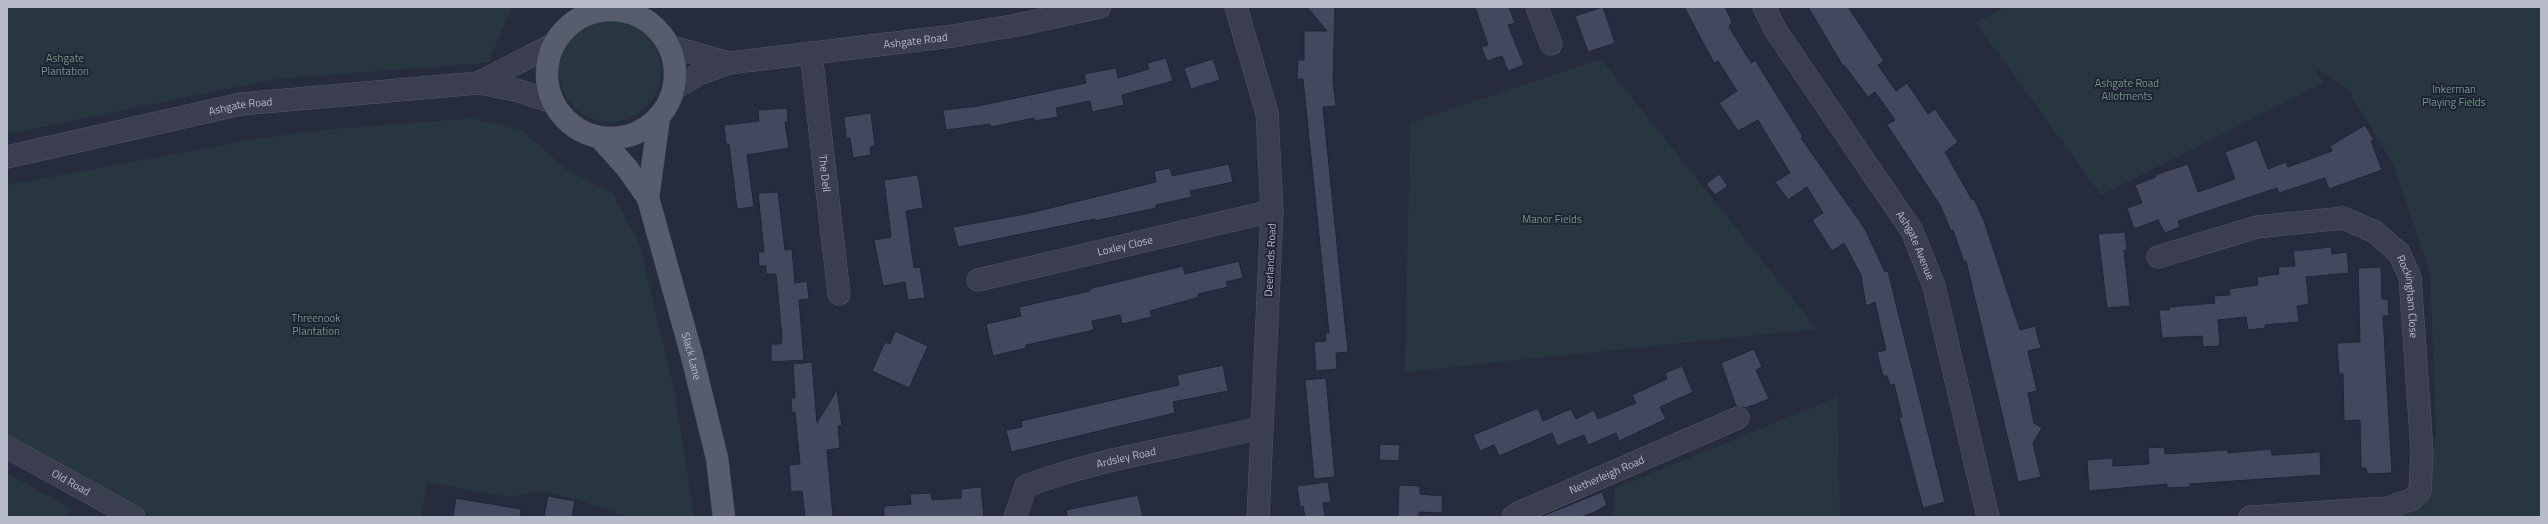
<svg xmlns="http://www.w3.org/2000/svg" width="2548" height="524" font-family="'Titillium Web',sans-serif">
	<rect width="100%" height="100%" fill="#262b3e"/>
	<g fill="#28373f">
		<polygon points="7,7 512,7 488,63 277,79 7,134"/>
		<polygon points="2005,7 2541,7 2541,517 2394,517 2425,507 2436,432 2430,272 2392,162 2347,88 2315,68 2323,83 2101,195 1976,23"/>
		<circle cx="610" cy="71" r="51"/>
		<polygon points="1601,59 1817,329 1405,372 1410,123"/>
		<polygon points="472,118 522,130 568,171 612,193 639,242 675,394 694,517 628,517 575,499 541,491 508,497 427,482 421,517 154,517 7,435 7,185 255,139 331,129"/>
		<polygon points="1838,397 1840,517 1613,517 1615,488"/>
		<polygon points="7,473 71,509 64,517 7,517"/>
	</g>
	<g fill="#43485e" stroke="#212535">
		<polygon points="1307,7 1335,7 1333,82 1336,106 1323,107 1348,352 1336,353 1337,369 1316,371 1314,342 1326,341 1325,333 1329,333 1303,79 1297,79 1298,60 1304,60 1304,31 1327,31"/>
		<polygon points="1475,7 1509,7 1515,23 1508,25 1524,65 1508,71 1502,56 1487,61 1481,47 1488,45"/>
		<polygon points="1603,7 1615,43 1588,52 1575,16"/>
		<polygon points="1684,7 1725,7 1732,22 1729,27 1751,63 1755,60 1803,137 1801,138 1865,229 1885,272 1888,271 1945,502 1923,508 1899,417 1902,417 1894,384 1890,385 1887,376 1883,376 1877,352 1886,350 1875,302 1866,306 1861,275 1844,243 1832,251 1812,220 1823,213 1807,187 1788,200 1775,182 1790,173 1758,120 1738,131 1719,103 1737,91 1718,61 1714,63"/>
		<polygon points="1808,7 1848,7 1884,61 1878,65 1896,91 1907,83 1928,114 1935,109 1958,142 1945,152 1972,200 1974,199 1984,221 2020,330 2035,326 2041,348 2028,351 2037,391 2028,393 2034,423 2042,428 2033,443 2041,477 2018,482 1966,261 1964,262 1953,230 1951,231 1940,205 1887,125 1895,120 1875,92 1868,97 1844,65 1843,66"/>
		<polygon points="1166,58 1173,81 1122,95 1124,105 1092,112 1090,101 1056,108 1058,117 1035,121 1034,118 991,127 990,124 946,130 943,110 978,106 1086,83 1084,74 1116,68 1118,78 1149,69 1147,63"/>
		<polygon points="1213,59 1220,80 1191,89 1184,68"/>
		<polygon points="787,108 788,122 785,122 789,148 747,155 754,207 737,209 729,144 726,144 724,125 759,121 758,110"/>
		<polygon points="871,113 875,146 870,147 871,155 853,158 850,138 846,138 844,117"/>
		<polygon points="2365,125 2374,140 2371,141 2382,170 2329,189 2325,178 2279,193 2277,188 2178,221 2180,227 2165,233 2158,220 2134,229 2127,208 2142,203 2135,185 2156,177 2155,175 2188,164 2198,192 2235,179 2225,152 2257,140 2268,169 2286,162 2288,167 2332,151 2330,146"/>
		<polygon points="1229,164 1233,182 1190,191 1192,197 1156,205 1156,208 1095,221 1095,219 958,247 953,227 1026,214 1156,182 1154,171 1170,168 1172,176"/>
		<polygon points="1719,174 1728,186 1715,195 1706,184"/>
		<polygon points="918,175 923,208 906,211 914,268 920,267 925,298 908,300 905,282 883,286 874,240 891,237 884,180"/>
		<polygon points="778,192 785,250 792,249 795,283 807,281 809,299 799,300 804,360 771,362 771,344 781,344 782,338 776,274 766,274 766,266 759,266 758,252 764,252 758,193"/>
		<polygon points="2125,232 2127,250 2124,250 2130,306 2107,308 2098,234"/>
		<polygon points="2331,247 2332,254 2347,252 2349,273 2306,277 2309,304 2297,306 2299,322 2265,325 2265,328 2248,330 2246,317 2218,320 2220,346 2203,347 2202,336 2162,338 2159,310 2169,310 2169,307 2215,303 2214,296 2230,295 2229,289 2258,285 2257,277 2279,274 2278,267 2295,266 2293,251"/>
		<polygon points="1239,261 1243,278 1226,282 1228,287 1198,294 1199,297 1150,311 1152,317 1122,324 1120,315 1092,321 1094,330 1026,345 1026,348 993,356 986,324 1021,316 1019,307 1090,291 1089,289 1183,266 1185,274"/>
		<polygon points="2381,267 2382,299 2388,299 2389,316 2383,316 2392,473 2367,474 2366,468 2361,468 2360,420 2344,421 2343,374 2339,374 2337,343 2360,342 2358,268"/>
		<polygon points="895,331 928,346 909,388 872,371 885,342 890,344"/>
		<polygon points="1754,349 1762,367 1756,370 1769,399 1746,408 1736,406 1721,363"/>
		<polygon points="812,362 817,423 837,390 842,426 838,426 840,448 827,450 833,517 805,517 802,491 791,492 789,465 800,464 795,412 792,413 791,398 795,398 793,364"/>
		<polygon points="1223,365 1228,391 1173,402 1175,413 1011,452 1006,430 1022,427 1021,421 1179,385 1177,375"/>
		<polygon points="1682,366 1693,392 1660,407 1666,419 1619,441 1616,433 1588,445 1584,435 1557,446 1552,433 1499,456 1494,445 1480,451 1473,435 1538,408 1543,421 1571,409 1576,419 1594,410 1598,419 1636,403 1632,395 1667,379 1665,373"/>
		<polygon points="1326,378 1335,477 1314,479 1305,380"/>
		<polygon points="1380,444 1400,445 1399,461 1379,460"/>
		<polygon points="2164,447 2165,454 2228,450 2228,453 2271,449 2272,455 2320,452 2321,475 2190,484 2190,487 2167,488 2167,484 2089,491 2087,460 2113,458 2113,466 2149,464 2148,448"/>
		<polygon points="1328,482 1331,502 1323,503 1325,517 1305,517 1303,506 1300,507 1297,486"/>
		<polygon points="1399,485 1420,486 1420,494 1443,496 1442,513 1419,512 1419,517 1398,517"/>
		<polygon points="981,487 984,517 884,517 884,506 911,504 910,494 931,493 932,500 961,498 961,489"/>
		<polygon points="1602,492 1607,505 1595,512 1581,517 1540,517"/>
		<polygon points="1138,495 1143,517 1067,517 1066,510"/>
		<polygon points="548,496 575,501 572,517 544,517"/>
		<polygon points="456,498 521,509 520,517 453,517"/>
	</g>
	<g fill="none" stroke-linecap="round" stroke-linejoin="round">
		<defs>
			<g id="minor">
				<polyline points="1236,7 1267,113 1272,211 1258,517"/>
				<polyline points="1537,7 1551,44"/>
				<path id="s1" d="M1764 7 1776 31 1912 231 1934 286 1988 517"/>
				<polyline points="669,46 729,63"/>
				<path id="s2" d="M811 53 839 294"/>
				<polyline points="478,83 554,44"/>
				<path id="s3" d="M674 89 699 74 729 63 953 36 1017 25 1100 7"/>
				<path id="s4" d="M7 157 241 104 478 83 516 90 553 102"/>
				<path id="s5" d="M2158 257 2257 227 2343 218 2375 232 2399 253 2410 277 2422 451 2420 491 2413 499 2387 508 2250 517"/>
				<path id="s6" d="M978 280 1272 211"/>
				<path id="s7" d="M7 447 134 517"/>
				<path id="s8" d="M1015 517 1026 486C1101 457 1183 448 1262 427"/>
				<path id="s9" d="M1513 517 1518 513 1738 418"/>
			</g>
			<g id="major">
				<circle cx="611" cy="74" r="64"/>
				<path id="s10" d="M600 138 627 168 648 198 692 356 717 458 724 517"/>
				<polyline points="648,198 659,117"/>
			</g>
		</defs>
		<use href="#minor" stroke="#555969" stroke-width="23"/>
		<use href="#major" stroke="#444757" stroke-width="23"/>
		<use href="#minor" stroke="#3a3e4e" stroke-width="22"/>
		<use href="#major" stroke="#585d6e" stroke-width="22"/>
	</g>
	<g text-anchor="middle" dominant-baseline="central" stroke-width="4" stroke-linejoin="round" paint-order="stroke">
		<g font-size="11" fill="#b7bac9" stroke="#1f2333">
			<text stroke="none"><textPath href="#s3" startOffset="249">Ashgate Road</textPath></text>
			<text stroke="none"><textPath href="#s4" startOffset="239">Ashgate Road</textPath></text>
			<text stroke="none"><textPath href="#s2" startOffset="121">The Dell</textPath></text>
			<text stroke="none"><textPath href="#s1" startOffset="283">Ashgate Avenue</textPath></text>
			<text stroke="none"><textPath href="#s6" startOffset="151">Loxley Close</textPath></text>
			<text transform="translate(1270 260) rotate(-87)">Deerlands Road</text>
			<text stroke="none"><textPath href="#s5" startOffset="302">Rockingham Close</textPath></text>
			<text stroke="none"><textPath href="#s10" startOffset="241">Slack Lane</textPath></text>
			<text stroke="none"><textPath href="#s8" startOffset="137">Ardsley Road</textPath></text>
			<text stroke="none"><textPath href="#s9" startOffset="103">Netherleigh Road</textPath></text>
			<text stroke="none"><textPath href="#s7" startOffset="73">Old Road</textPath></text>
		</g>
		<g font-size="11" fill="#6f9882" stroke="#1f2333">
			<text x="65" y="58">Ashgate<tspan x="65" dy="13">Plantation</tspan></text>
			<text x="2127" y="83">Ashgate Road<tspan x="2127" dy="13">Allotments</tspan></text>
			<text x="2454" y="89">Inkerman<tspan x="2454" dy="13">Playing Fields</tspan></text>
			<text x="1552" y="219">Manor Fields</text>
			<text x="316" y="318">Threenook<tspan x="316" dy="13">Plantation</tspan></text>
		</g>
	</g>
	<rect width="2548" height="524" fill="none" stroke="#b7bac9" stroke-width="16"/>
</svg>
